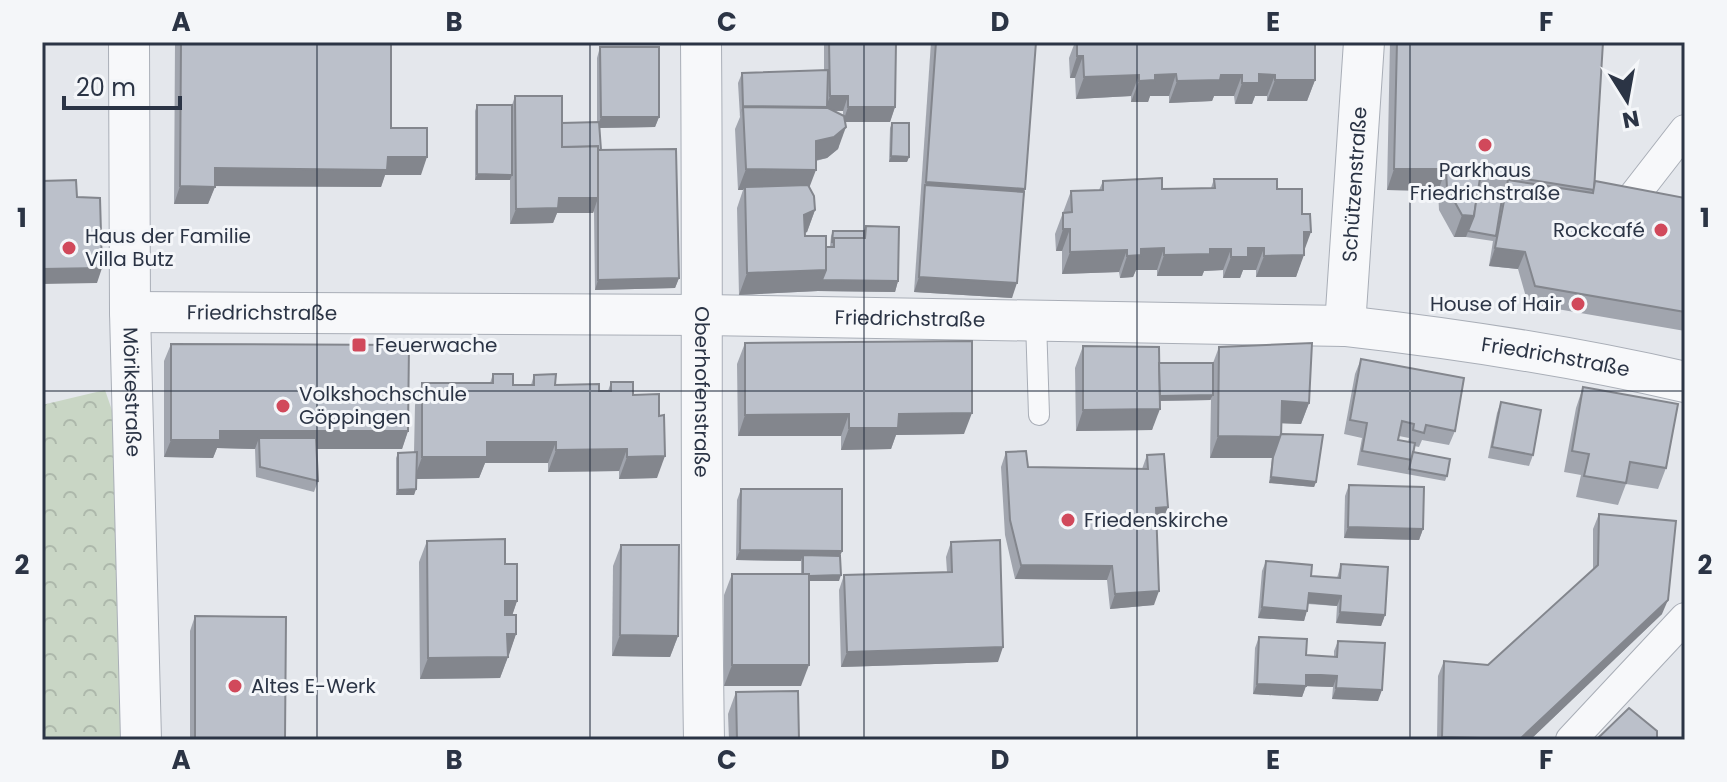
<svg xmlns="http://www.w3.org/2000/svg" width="1727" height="782" font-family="Poppins,sans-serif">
	<defs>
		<pattern id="forest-crowns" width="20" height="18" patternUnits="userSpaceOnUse" patternTransform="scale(2)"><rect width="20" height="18" fill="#c9d6c5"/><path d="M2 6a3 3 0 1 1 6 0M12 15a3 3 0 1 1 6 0" fill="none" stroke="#adb8ab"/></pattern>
	</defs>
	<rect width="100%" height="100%" fill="#e4e7ec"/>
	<polygon fill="url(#forest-crowns)" points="105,390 135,477 141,740 42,740 42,405"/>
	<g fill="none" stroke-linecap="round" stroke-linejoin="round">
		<defs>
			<polyline id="service" points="1036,321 1039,415"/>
			<g id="pedestrian">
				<polyline points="1626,206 1685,130"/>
				<polyline points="1571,740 1685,618"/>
			</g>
			<g id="minor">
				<path id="s1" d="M129 42 130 312 141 740"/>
				<path id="s2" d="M701 42C703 275 700 507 704 740"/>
				<path id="s3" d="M130 312 704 315 1345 326C1460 339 1572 356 1685 382"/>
				<path id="s4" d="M1345 326 1364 42"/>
			</g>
		</defs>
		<use href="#service" stroke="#a9aeb7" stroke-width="22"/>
		<use href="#pedestrian" stroke="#a9aeb7" stroke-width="32"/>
		<use href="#minor" stroke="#a9aeb7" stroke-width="42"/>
		<use href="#service" stroke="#f7f8fa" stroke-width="20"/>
		<use href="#pedestrian" stroke="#f7f8fa" stroke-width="30"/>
		<use href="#minor" stroke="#f7f8fa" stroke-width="40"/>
	</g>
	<g fill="#a1a5ae" fill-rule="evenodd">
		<polygon points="175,42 391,42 391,128 421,175 385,175 381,187 215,186 208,204 174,204"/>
		<path d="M824 42H896L895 107 890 122H845L838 149 827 158 816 161 809 187 815 210 807 232 805 233V236L826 247H830L831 236 833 231H864L866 226 898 281 895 292 818 291 739 295 737 208 743 190H738L735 129 740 117 738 83 742 73 824 70ZM834 111H843V116Z"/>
		<polygon points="931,42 1036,42 1025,189 1012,298 914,292"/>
		<polygon points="1075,42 1315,42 1315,80 1307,101 1267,101 1267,96 1255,96 1252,104 1235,104 1234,96 1214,96 1212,101 1169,103 1169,96 1150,96 1148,102 1131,102 1131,96 1076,99 1075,78 1070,78 1069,58"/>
		<polygon points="1390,42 1603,42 1595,181 1685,198 1685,331 1528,304 1518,269 1489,266 1493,241 1466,237 1454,237 1439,210 1438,191 1387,190"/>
		<polygon points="600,47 659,117 655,127 599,128 601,150 679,278 675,288 595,290 594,211 593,213 557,213 553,223 510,224 510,180 475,180 475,111 477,105 512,105 515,96 562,123 597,122 597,58"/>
		<polygon points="892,123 909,157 907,162 889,162 890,128"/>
		<polygon points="1214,179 1277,189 1304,252 1296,277 1256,277 1256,270 1243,270 1240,278 1223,278 1223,270 1204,271 1202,276 1157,276 1157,270 1136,270 1133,277 1120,278 1119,272 1062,274 1062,251 1056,251 1055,234 1071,191 1099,190 1103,181 1162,189 1211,188"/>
		<polygon points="745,343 964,434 896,435 891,449 841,450 841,436 738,436 737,364"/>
		<polygon points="171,344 408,431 402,449 317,449 318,481 314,492 256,477 255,449 217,448 213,458 164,457 164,361"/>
		<polygon points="1083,346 1159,363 1213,363 1219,347 1309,403 1301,424 1281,423 1281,434 1316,482 1314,487 1269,483 1272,458 1210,458 1211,400 1160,401 1152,430 1076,431 1075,368"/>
		<path d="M1361 359 1455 431 1449 445 1422 440 1419 447 1414 446 1413 452 1447 476 1445 481 1357 465 1362 438 1344 434 1355 374ZM1399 436 1409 438 1408 442 1398 440Z"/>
		<polygon points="493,374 513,385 531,385 534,375 555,385 599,391 608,391 611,382 633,395 657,478 619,479 619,471 548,472 548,463 485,463 479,478 416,479 416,489 414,495 396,495 396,458 398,453 414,452 415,405 422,383 490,383"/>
		<polygon points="1583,387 1666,468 1658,489 1626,484 1618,505 1576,497 1581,475 1564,472 1576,408"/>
		<polygon points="1501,402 1533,455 1529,466 1488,458 1497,413"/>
		<polygon points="1006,452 1028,467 1142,469 1147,455 1168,507 1162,521 1156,522 1154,605 1110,609 1107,580 1015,579 1005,535 1001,467"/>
		<polygon points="1349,485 1423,529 1419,540 1344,538 1345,496"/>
		<polygon points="741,489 842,551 840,556 839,581 809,581 801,686 724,686 724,595 732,574 801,574 801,561 736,560 737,500"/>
		<polygon points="1599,514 1662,614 1530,740 1437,740 1438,676 1444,661 1488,665 1593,570 1593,529"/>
		<polygon points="427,541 505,564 517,601 512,615 516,634 500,678 420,679 419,562"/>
		<polygon points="951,542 998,662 841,667 839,590 844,575 947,572 946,557"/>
		<polygon points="621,545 678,636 670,657 612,656 613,566"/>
		<polygon points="1266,561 1311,576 1337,578 1341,564 1385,615 1381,626 1336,623 1337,606 1308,604 1304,621 1258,618 1262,571"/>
		<polygon points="195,616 285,740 190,740 190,631"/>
		<polygon points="1259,637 1306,655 1334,657 1334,651 1338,641 1378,701 1332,699 1333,687 1306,686 1302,697 1253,694 1255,648"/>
		<polygon points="736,692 799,740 729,740 728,714"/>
	</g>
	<g fill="#83868d">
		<polygon points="42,42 63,42 61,45 42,45"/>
		<polygon points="1077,56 1083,56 1075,78 1070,78"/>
		<polygon points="1176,74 1169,96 1150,96 1148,102 1131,102 1139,81 1155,75"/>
		<polygon points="1259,74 1275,75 1267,96 1255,96 1252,104 1235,104 1242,83"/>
		<polygon points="1139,75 1131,96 1076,99 1084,77"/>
		<polygon points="1221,75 1242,75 1234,96 1214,96 1212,101 1169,103 1177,81"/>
		<polygon points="1275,80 1315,80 1307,101 1267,101"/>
		<polygon points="830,96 848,96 843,111 743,107 739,117 743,106 826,107"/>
		<polygon points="848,107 895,107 890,122 843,122"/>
		<polygon points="601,117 659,117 655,127 597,128"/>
		<polygon points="846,127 838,149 827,158 808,162 816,141"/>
		<polygon points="891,156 909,157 907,162 889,162"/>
		<polygon points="388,157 427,157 421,175 385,175 381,187 208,186 215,168"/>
		<polygon points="746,169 816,170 808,191 745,187 743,190 738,190"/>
		<polygon points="1394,169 1446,169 1438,191 1387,190"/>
		<polygon points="477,174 512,175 510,180 475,180"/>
		<polygon points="926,182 1025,189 1019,207 925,185"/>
		<polygon points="180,186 215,187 208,204 174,204"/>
		<polygon points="559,198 598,198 593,213 557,213 553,223 510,224 516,209"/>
		<polygon points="815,210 807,232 796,236 804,215"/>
		<polygon points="1462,215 1474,216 1466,237 1454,237"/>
		<polygon points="1063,229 1070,229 1062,251 1056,251"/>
		<polygon points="1304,232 1311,232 1303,254"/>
		<polygon points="1164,248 1157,270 1136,270 1133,277 1120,278 1127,256 1141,249"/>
		<polygon points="1248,248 1264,248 1256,270 1243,270 1240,278 1223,278 1231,257"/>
		<polygon points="1495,248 1525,252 1518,269 1489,266"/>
		<polygon points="1210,249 1231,249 1223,270 1204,271 1202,276 1157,276 1164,255"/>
		<polygon points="1127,250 1119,272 1062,274 1070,252"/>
		<polygon points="1304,255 1296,277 1256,277 1264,256"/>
		<polygon points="102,268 97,283 42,284 42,269"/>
		<polygon points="826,270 898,281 895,292 818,291 739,295 747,273"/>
		<polygon points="919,277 1017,283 1012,298 914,292"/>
		<polygon points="679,278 675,288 595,290 598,280"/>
		<polygon points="1213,395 1210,400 1152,401 1154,396"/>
		<polygon points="1282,401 1309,403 1301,424 1274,423"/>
		<polygon points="1160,409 1152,430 1076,431 1083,410"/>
		<polygon points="972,413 964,434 896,435 891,449 841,450 849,428 899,414"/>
		<polygon points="849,414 841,436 738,436 745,415"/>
		<polygon points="220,431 408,431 402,449 259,449 259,438 255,449 217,448 213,458 164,457 171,440"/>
		<polygon points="1218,436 1281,437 1273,458 1210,458"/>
		<polygon points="487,442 556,442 548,463 485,463 479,478 414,479 422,457"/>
		<polygon points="627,449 619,471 548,472 556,450"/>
		<polygon points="665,456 657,478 619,479 627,457"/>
		<polygon points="1271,477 1316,482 1314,487 1269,483"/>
		<polygon points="416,489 414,495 396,495 398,490"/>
		<polygon points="1168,507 1162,521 1150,522 1156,508"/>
		<polygon points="1348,527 1423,529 1419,540 1344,538"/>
		<polygon points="740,550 842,551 838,562 803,555 801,561 736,560"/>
		<polygon points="1021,565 1112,566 1107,580 1015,579"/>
		<polygon points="841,575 839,581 801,581 803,576"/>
		<polygon points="1159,591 1154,605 1110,609 1115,594"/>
		<polygon points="1309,593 1341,596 1337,606 1305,603"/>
		<polygon points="1668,600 1662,614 1530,740 1441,740 1442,737"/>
		<polygon points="505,601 517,601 510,622 498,622"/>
		<polygon points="1262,607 1307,611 1304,621 1258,618"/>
		<polygon points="1340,612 1385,615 1381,626 1336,623"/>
		<polygon points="507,634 516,634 509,655 500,655"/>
		<polygon points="620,635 678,636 670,657 612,656"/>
		<polygon points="1003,647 998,662 841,667 847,652"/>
		<polygon points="508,657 500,678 420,679 428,658"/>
		<polygon points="732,665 809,665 801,686 724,686"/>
		<polygon points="1306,675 1337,676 1333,687 1302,686"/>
		<polygon points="1257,684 1306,686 1302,697 1253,694"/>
		<polygon points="1336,688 1382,690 1378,701 1332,699"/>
	</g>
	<g fill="#bbc0ca" stroke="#83868d" stroke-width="2">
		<polygon points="181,42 391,42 391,128 427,128 427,157 388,157 387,170 215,168 215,187 180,186"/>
		<polygon points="829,42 896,42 895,107 848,107 848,96 830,96"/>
		<polygon points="936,42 1036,42 1025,189 926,182"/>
		<polygon points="1077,42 1315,42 1315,80 1275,80 1275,75 1259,74 1259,83 1242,83 1242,75 1221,75 1220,80 1177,81 1176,74 1155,75 1155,80 1139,81 1139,75 1084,77 1083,56 1077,56"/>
		<polygon points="1397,42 1603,42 1594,190 1481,172 1474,216 1462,215 1447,188 1446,169 1394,169"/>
		<polygon points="600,47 659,47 659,117 601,117"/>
		<polygon points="828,70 827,107 743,106 742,73"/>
		<polygon points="515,96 562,96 562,147 598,146 598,198 559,198 558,208 516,209"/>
		<polygon points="477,105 512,105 512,175 477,174"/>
		<polygon points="743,107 828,108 844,116 846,127 834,137 816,141 816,170 746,169"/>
		<polygon points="599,122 601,150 598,150 598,146 562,147 562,123"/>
		<polygon points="892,123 909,123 909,157 891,156"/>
		<polygon points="676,149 679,278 598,280 598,150"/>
		<polygon points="1162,178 1162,189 1215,188 1214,179 1277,179 1277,189 1302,189 1302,214 1310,214 1311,232 1304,232 1304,255 1264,256 1264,248 1248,248 1248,257 1231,257 1231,249 1210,249 1210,254 1164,255 1164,248 1141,249 1141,255 1127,256 1127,250 1070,252 1070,229 1063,229 1063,213 1072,212 1071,191 1103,190 1103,181"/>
		<polygon points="76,180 77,197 100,198 102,268 42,269 42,181"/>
		<polygon points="1508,180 1593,193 1595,181 1685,198 1685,312 1535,286 1525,252 1495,248"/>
		<polygon points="808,185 814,196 815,210 804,215 805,236 826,236 826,270 747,273 745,187"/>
		<polygon points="925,185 1024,192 1017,283 919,277"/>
		<polygon points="1478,188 1503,193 1496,236 1468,231 1474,216"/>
		<polygon points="866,226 899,227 898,281 822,280 826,270 826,247 834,247 834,238 865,238"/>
		<polygon points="833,231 864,231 864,238 834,238 832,243"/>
		<polygon points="972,341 972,413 899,414 898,428 849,428 849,414 745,415 745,343"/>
		<polygon points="1312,343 1309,403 1282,401 1281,437 1218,436 1219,347"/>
		<polygon points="171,344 409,345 408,431 220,431 220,440 171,440"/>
		<polygon points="1083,346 1159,347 1160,409 1083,410"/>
		<polygon points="1361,359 1464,378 1455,431 1426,425 1424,433 1413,430 1414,424 1402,421 1398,440 1415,443 1412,460 1362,451 1367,423 1350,420"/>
		<polygon points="1159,363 1213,363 1213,395 1160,396"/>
		<polygon points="493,374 513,374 513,385 534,385 534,375 556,374 555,385 599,384 599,391 611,391 611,382 633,382 633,395 659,394 659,416 664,415 665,456 627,457 627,449 556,450 556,442 487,442 487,457 422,457 422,383 493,383"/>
		<polygon points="1583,387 1678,404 1666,468 1630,462 1626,483 1584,476 1589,454 1572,451"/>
		<polygon points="1501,402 1541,410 1533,455 1492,447"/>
		<polygon points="1281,434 1323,435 1316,482 1271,477 1273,457"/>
		<polygon points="259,438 316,438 318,481 260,467"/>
		<polygon points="1026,451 1028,467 1148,469 1147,455 1164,454 1168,507 1156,508 1159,591 1115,594 1112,566 1021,565 1010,520 1006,452"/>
		<polygon points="417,452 416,489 398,490 398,453"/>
		<polygon points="1413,452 1450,459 1447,476 1409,469"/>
		<polygon points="1349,485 1424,487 1423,529 1348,527"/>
		<polygon points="741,489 842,489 842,551 740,550"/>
		<polygon points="1599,514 1676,521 1668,600 1520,739 1442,737 1444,661 1488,665 1598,565"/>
		<polygon points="505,539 505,564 517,564 517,601 505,601 505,615 516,615 516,634 507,634 508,657 428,658 427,541"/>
		<polygon points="1000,540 1003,647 847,652 844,575 952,572 951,542"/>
		<polygon points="621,545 679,545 678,636 620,635"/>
		<polygon points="803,555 840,556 841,575 809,576 809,574 803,574"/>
		<polygon points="1266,561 1312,565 1311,576 1340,578 1341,564 1388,567 1385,615 1340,612 1341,596 1309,593 1307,611 1262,607"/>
		<rect x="732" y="574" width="77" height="91"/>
		<polygon points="195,616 286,617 285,740 195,740"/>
		<polygon points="1259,637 1307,639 1306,655 1337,657 1338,641 1385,643 1382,690 1336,688 1337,676 1321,675 1306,675 1306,686 1257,684"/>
		<polygon points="798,691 799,740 737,740 736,692"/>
		<polygon points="1629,708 1657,731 1657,740 1596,740"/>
	</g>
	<path fill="none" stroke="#2b3445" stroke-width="2" stroke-opacity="0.55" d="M317 42V740M590 42V740M864 42V740M1137 42V740M1410 42V740M42 391H1685"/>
	<g fill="#d1495b" stroke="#f4f6f9" stroke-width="3">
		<circle cx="1485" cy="145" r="8"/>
		<circle cx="1661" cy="230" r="8"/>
		<circle cx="69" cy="248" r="8"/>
		<circle cx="1578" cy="304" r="8"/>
		<rect x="351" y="337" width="16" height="16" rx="4"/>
		<circle cx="283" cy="406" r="8"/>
		<circle cx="1068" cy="520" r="8"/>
		<circle cx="235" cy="686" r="8"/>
	</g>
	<g text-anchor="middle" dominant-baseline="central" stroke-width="6" stroke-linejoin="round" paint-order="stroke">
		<g font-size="20" fill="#2b3445" stroke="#f4f6f9" text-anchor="start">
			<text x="1485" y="170" text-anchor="middle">Parkhaus<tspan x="1485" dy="23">Friedrichstraße</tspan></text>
			<text x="1645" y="230" text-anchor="end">Rockcafé</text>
			<text x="85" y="236">Haus der Familie<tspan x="85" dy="23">Villa Butz</tspan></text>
			<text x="1562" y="304" text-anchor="end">House of Hair</text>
			<text x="375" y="345">Feuerwache</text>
			<text x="299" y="394">Volkshochschule<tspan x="299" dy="23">Göppingen</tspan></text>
			<text x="1084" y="520">Friedenskirche</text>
			<text x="251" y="686">Altes E-Werk</text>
		</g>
		<g font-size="20" fill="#2b3445" stroke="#f4f6f9">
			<text stroke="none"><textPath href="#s4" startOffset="142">Schützenstraße</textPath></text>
			<text stroke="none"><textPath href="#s3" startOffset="132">Friedrichstraße</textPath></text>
			<text stroke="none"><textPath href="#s3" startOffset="780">Friedrichstraße</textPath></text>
			<text stroke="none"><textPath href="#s3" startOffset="1428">Friedrichstraße</textPath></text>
			<text stroke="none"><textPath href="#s1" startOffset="350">Mörikestraße</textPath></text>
			<text stroke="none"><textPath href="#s2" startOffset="350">Oberhofenstraße</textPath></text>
		</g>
	</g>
	<rect width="1727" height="782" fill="none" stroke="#f4f6f9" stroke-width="88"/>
	<g transform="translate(1627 100) rotate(169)" stroke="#f4f6f9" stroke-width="6" paint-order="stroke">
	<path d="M0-6L14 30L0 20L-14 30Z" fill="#2b3445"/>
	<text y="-12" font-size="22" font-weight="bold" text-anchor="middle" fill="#2b3445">N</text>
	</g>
	<path d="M64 96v12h116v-12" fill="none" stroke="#2b3445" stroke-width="4"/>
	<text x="76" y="96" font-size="24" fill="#2b3445" stroke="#f4f6f9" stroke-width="6" paint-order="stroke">20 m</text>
	<rect x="44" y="44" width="1639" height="694" fill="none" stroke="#2b3445" stroke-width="3"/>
	<g font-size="26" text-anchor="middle" font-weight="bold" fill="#2b3445">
		<text x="181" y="31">A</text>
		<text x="454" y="31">B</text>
		<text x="727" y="31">C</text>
		<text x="1000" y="31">D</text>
		<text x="1273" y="31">E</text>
		<text x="1546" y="31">F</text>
		<text x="22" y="227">1</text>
		<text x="1705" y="227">1</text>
		<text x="22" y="574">2</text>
		<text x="1705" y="574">2</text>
		<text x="181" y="769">A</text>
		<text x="454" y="769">B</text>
		<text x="727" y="769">C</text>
		<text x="1000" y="769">D</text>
		<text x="1273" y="769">E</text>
		<text x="1546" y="769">F</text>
	</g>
</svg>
